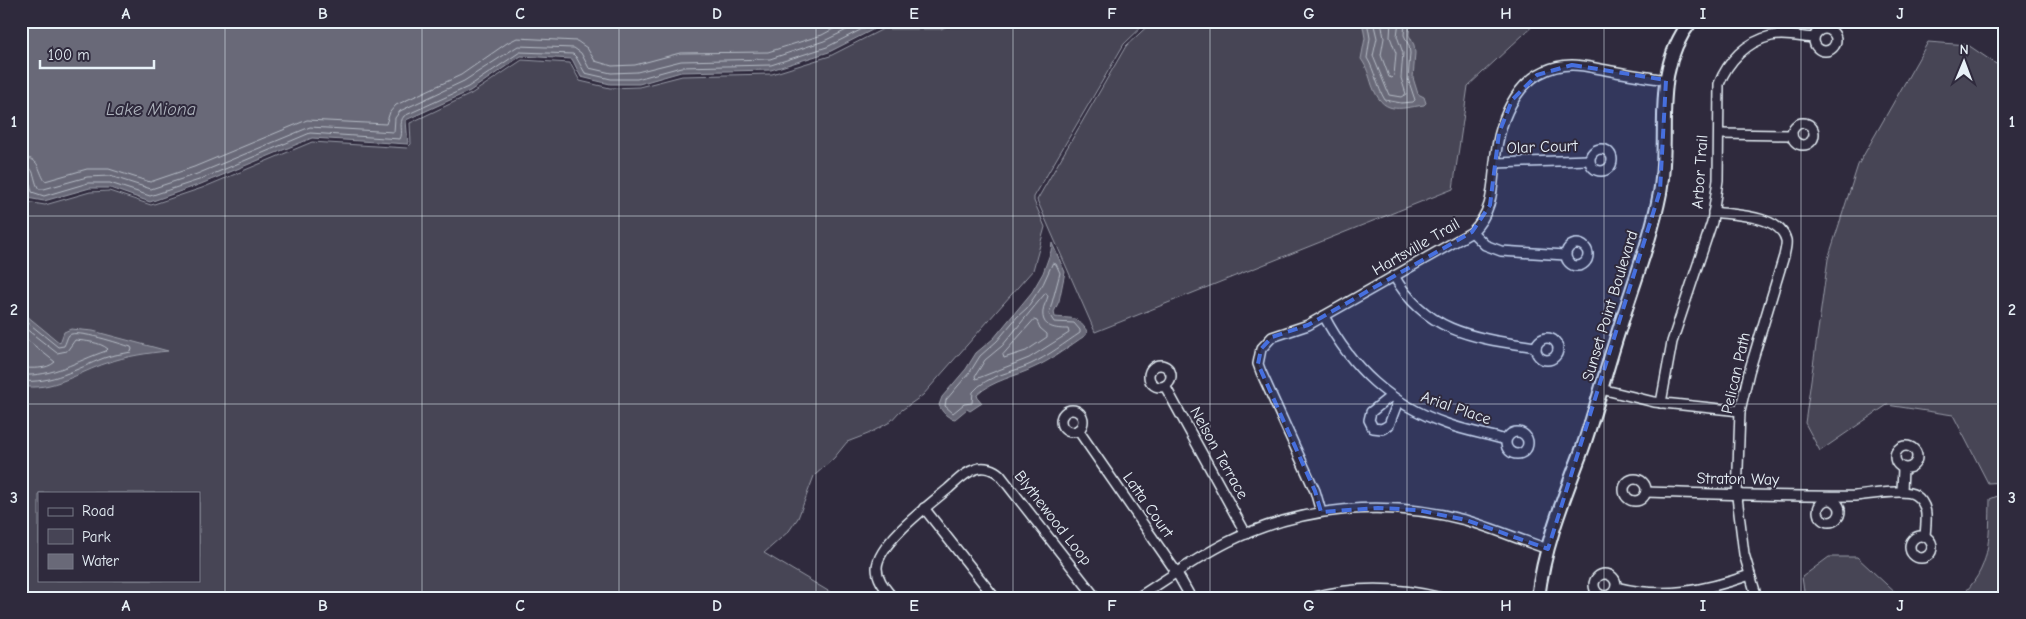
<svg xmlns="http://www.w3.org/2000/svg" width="2026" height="619" font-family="'Comic Neue',sans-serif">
	<rect width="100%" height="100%" fill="#2f2a3d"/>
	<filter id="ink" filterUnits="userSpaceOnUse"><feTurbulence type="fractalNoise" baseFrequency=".02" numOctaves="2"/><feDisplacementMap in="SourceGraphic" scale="10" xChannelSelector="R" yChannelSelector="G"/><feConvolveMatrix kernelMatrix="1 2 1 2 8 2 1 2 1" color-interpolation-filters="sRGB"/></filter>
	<g filter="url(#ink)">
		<g fill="#464455" stroke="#979aa6" fill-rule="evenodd">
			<path d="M959 21H1148L1124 44 1034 197V201L1045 227 1033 270 923 395 899 412 890 422 868 434 847 442 834 458 814 476 798 518 789 531 764 553 840 598H21V195L24 196 27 202 45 205 90 192 109 191 151 205 202 188 312 142 407 148 411 144 410 123 471 94 522 60 570 63 580 81 610 88 639 87 682 76 772 74 830 56 883 29H941ZM39 493H199V580H39Z"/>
			<polygon points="1153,21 1538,21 1468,86 1453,189 1095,332 1037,200 1126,46"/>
			<polygon points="1592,21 1638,21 1637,27"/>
			<polygon points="1928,42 1968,45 2005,70 2005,482 1988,483 1953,415 1887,405 1820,451 1805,423 1828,259 1858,165"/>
			<path d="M2005 493V598H1959C1992 568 1989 540 1990 499Z"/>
			<polygon points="1829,557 1857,557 1901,598 1805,598 1802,577"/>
		</g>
		<g fill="#696978" stroke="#9c9fab">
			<polygon points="21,21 949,21 939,25 882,25 829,52 771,70 681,72 639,84 610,84 581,77 572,59 521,56 470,91 406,120 408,144 312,138 201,184 150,202 110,188 90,188 44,201 27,198 24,176 21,176"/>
			<path d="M1362 21H1410L1409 35 1414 45 1415 53 1413 78 1418 94 1424 97 1426 103 1424 105C1397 109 1383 115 1372 85 1369 76 1367 67 1361 59L1365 38Z"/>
			<path d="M1052 243 1065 272 1059 301 1054 312 1055 317C1073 319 1076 315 1087 331L1086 335C1069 346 1052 360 1033 368 1015 377 993 380 977 395L978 398 982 403 970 411 967 409 955 419C947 418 942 412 939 405L942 397 966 369 976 353 994 338 1032 292 1043 273 1051 251Z"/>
			<path d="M21 311 60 343 64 332 71 329 93 331 168 351C148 353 126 356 107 363 79 372 52 392 21 386Z"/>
		</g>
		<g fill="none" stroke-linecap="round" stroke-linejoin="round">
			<g stroke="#b5bbc5" stroke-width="1">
				<path d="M1367 21 1370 38 1367 58C1375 71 1377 87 1385 100L1401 103 1413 102 1415 100 1408 79 1410 53 1409 46 1404 35 1405 21"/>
				<polyline points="1373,21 1377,38 1373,56 1389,95 1401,97 1406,94 1401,78 1403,53 1397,36 1399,21"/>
				<polyline points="1381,21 1384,38 1381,55 1389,77 1392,78 1394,76 1396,53 1390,37 1391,21"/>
				<path d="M21 157C41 158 37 169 45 181L87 169H109L150 182 194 167 307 120 386 124 390 112 396 105 461 75 507 43 517 38 577 41 587 48 595 61 612 66 635 65 680 53 768 52 822 35 848 21"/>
				<path d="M21 165C37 166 32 179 39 189H44L87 177 110 176 151 189 197 174 310 127 394 132 395 118 400 111 464 81 518 46 574 48 581 53 589 68 611 73 637 72 681 61 770 59 824 41 865 21"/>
				<path d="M21 171 28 174 32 192 44 196 88 183H110L150 196 199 180 310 133 400 139C404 132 398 123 404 116L468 87 520 52 573 54 576 57 585 73 611 79H637L681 67 771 65 827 47 878 21"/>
				<path d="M1053 263 1056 264 1060 273 1049 314 1054 322 1074 323 1080 330V333C1065 343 1048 356 1031 364 1012 373 987 375 973 392L972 403 964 404 953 413 945 406 946 400 970 372 980 356 997 341 1017 317 1027 308 1043 284Z"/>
				<path d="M1046 293 1048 296C1047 301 1043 306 1043 311 1041 328 1056 329 1068 329L1069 333 1029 358 976 379 975 376 985 360 1002 346Z"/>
				<path d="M21 317 58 347 64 346C66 343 67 337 69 335 77 329 121 344 131 347L132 349 131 352C122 354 112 355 104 358 76 369 52 384 21 381"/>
				<polygon points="1034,320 1037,321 1040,328 1047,334 1047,337 1026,351 1004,358 1003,355"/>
				<path d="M21 325 57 353 67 351 75 340C85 341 100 342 108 349L106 351C76 361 54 377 21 375"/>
				<path d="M21 335 55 362C46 370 32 368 21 368"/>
			</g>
			<defs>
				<g id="street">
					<circle cx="1825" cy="40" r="11"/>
					<circle cx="1803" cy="134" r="11"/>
					<polyline points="1719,134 1792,135"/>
					<circle cx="1601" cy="160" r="11"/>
					<polyline points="1495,163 1589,160"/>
					<path d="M1713 212C1734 215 1780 215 1786 240 1787 244 1785 251 1784 256L1749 372 1740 411 1737 497 1744 554 1757 598"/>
					<polyline points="1472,232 1485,245 1501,251 1565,255"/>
					<circle cx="1577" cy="255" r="11"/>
					<path d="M1394 276C1427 334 1477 338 1536 347"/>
					<path d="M1324 316C1352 369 1390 404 1447 424 1466 431 1486 434 1506 440"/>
					<circle cx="1547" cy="349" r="11"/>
					<circle cx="1160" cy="376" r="11"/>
					<polyline points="1165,386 1246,534"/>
					<polyline points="1601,389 1654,402 1740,411"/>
					<polyline points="1391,396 1371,412 1369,420 1373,428 1382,429 1389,425 1398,401"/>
					<path d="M1661 403 1672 342 1712 222 1718 180 1719 84C1728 61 1746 42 1771 36 1784 33 1801 37 1814 38"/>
					<circle cx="1072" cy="421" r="11"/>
					<polyline points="1078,430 1177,573 1191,598"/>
					<circle cx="1517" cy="443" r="11"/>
					<circle cx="1906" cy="457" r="11"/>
					<circle cx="1635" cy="490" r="11"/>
					<polyline points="1902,491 1903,468"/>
					<path d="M1646 492C1715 494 1785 497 1855 496 1869 495 1905 488 1915 495 1930 505 1926 521 1925 536"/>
					<circle cx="1829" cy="511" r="11"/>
					<polyline points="924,508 995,598"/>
					<path d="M1321 512 1315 491 1261 372 1258 364 1261 349 1272 337 1308 325 1472 232C1493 211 1492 191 1495 162 1499 118 1519 66 1572 65 1583 65 1595 68 1606 70 1626 74 1646 77 1666 80"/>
					<circle cx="1921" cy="547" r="11"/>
					<circle cx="1605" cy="585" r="11"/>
					<path d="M1616 587C1664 599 1704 591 1750 575"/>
					<path d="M893 598C886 589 877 580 877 568 877 544 930 504 948 489 956 482 965 472 976 469 984 466 994 469 1000 475L1096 598"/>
					<path d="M1137 598C1167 579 1196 558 1228 542 1301 506 1387 499 1465 520 1493 528 1520 540 1548 549"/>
					<path d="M1310 598C1353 586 1399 587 1442 598"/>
				</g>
				<path id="secondary" d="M1538 598C1544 546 1564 498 1582 450 1596 410 1606 370 1619 330 1633 285 1651 239 1660 193 1671 133 1650 73 1691 21"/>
			</defs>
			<use href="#street" stroke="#e8f1f8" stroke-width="12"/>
			<use href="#secondary" stroke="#e8f1f8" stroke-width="16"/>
			<use href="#street" stroke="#2f2a3d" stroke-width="9"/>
			<use href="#secondary" stroke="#2f2a3d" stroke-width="12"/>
		</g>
	</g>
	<path fill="#466fde" fill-opacity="0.2" stroke="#466fde" stroke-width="4" stroke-dasharray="10 6" stroke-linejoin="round" d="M1572 65 1666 80 1660 191 1548 549 1466 520 1417 510 1378 508 1321 512 1315 491 1258 364 1261 349 1272 337 1308 325 1472 232 1490 205 1499 133 1512 100 1537 75Z"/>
	<path fill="none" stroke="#e8f1f8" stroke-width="1" stroke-opacity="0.55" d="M225 21V598M422 21V598M619 21V598M816 21V598M1013 21V598M1210 21V598M1407 21V598M1604 21V598M1801 21V598M21 216H2005M21 404H2005"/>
	<g text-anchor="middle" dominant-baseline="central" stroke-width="4" stroke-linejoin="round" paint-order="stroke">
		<g font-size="16" fill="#e8f1f8" stroke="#2f2a3d">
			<text transform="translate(1542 147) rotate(-2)">Olar Court</text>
			<text transform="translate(1700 172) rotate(-86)">Arbor Trail</text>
			<text transform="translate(1416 247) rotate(-30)">Hartsville Trail</text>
			<text transform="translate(1610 306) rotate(-73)">Sunset Point Boulevard</text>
			<text transform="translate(1736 373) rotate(-77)">Pelican Path</text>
			<text transform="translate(1456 408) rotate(19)">Arial Place</text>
			<text transform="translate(1219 453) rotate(61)">Nelson Terrace</text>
			<text transform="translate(1738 479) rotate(1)">Straton Way</text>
			<text transform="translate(1148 505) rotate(55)">Latta Court</text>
			<text transform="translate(1053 518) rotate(52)">Blythewood Loop</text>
		</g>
		<g font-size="18" font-style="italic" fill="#afb4be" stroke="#2f2a3d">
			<text x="151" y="109">Lake Miona</text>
		</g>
	</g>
	<rect width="2026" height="619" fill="none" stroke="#2f2a3d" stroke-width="55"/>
	<rect x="38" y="492" width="162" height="90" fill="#2f2a3d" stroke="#797a88"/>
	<rect x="48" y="508" width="25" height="8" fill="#2f2a3d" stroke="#797a88"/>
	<text x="82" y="516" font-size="15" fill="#e8f1f8">Road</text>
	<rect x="48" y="529" width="25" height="15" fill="#464455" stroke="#797a88"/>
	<text x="82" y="542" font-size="15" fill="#e8f1f8">Park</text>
	<rect x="48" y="554" width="25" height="15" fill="#696978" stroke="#797a88"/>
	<text x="82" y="566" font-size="15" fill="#e8f1f8">Water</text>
	<g transform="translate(1964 62) rotate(1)" stroke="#2f2a3d" stroke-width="4" paint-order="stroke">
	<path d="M0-4L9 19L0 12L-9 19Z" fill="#e8f1f8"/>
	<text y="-8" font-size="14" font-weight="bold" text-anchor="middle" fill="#e8f1f8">N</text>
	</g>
	<path d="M40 60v8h114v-8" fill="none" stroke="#e8f1f8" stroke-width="2.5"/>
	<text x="48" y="60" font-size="15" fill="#e8f1f8" stroke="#2f2a3d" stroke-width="4" paint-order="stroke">100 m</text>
	<rect x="28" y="28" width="1970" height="564" fill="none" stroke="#e8f1f8" stroke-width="2"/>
	<g font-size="16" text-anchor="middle" font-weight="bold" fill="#e8f1f8">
		<text x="126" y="19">A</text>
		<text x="323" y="19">B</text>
		<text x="520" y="19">C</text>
		<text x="717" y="19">D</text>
		<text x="914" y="19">E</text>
		<text x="1112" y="19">F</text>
		<text x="1309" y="19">G</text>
		<text x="1506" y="19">H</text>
		<text x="1703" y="19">I</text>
		<text x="1900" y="19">J</text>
		<text x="14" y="127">1</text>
		<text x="2012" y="127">1</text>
		<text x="14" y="315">2</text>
		<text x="2012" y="315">2</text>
		<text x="14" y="503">3</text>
		<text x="2012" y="503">3</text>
		<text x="126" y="611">A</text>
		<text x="323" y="611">B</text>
		<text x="520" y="611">C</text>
		<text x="717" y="611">D</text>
		<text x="914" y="611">E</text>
		<text x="1112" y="611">F</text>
		<text x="1309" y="611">G</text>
		<text x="1506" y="611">H</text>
		<text x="1703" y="611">I</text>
		<text x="1900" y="611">J</text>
	</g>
</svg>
